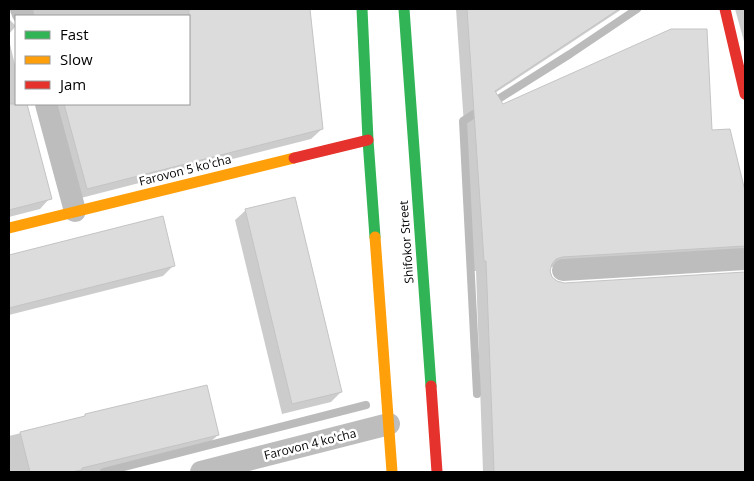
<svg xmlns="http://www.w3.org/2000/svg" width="754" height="481" font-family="'Open Sans',sans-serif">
	<rect width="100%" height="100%" fill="#fff"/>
	<g fill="#0003">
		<polygon points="18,9 309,9 322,129 311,139 77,199 51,104 189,104 189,16 24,16"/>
		<polygon points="456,9 622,9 495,93 502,106 711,131 729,131 745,196 745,262 733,256 550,267 551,277 556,283 564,284 745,273 745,472 483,472 476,271 474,271"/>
		<polygon points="735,9 745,9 745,45"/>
		<polygon points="9,15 10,20 16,26 9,34"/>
		<polygon points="9,40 16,69 16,104 25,104 50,198 40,209 9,217"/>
		<polygon points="246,210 341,392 331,402 282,414 235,220"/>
		<polygon points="162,217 174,265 163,276 9,315 9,256"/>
		<polygon points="206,387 218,435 207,445 98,472 9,472 9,436"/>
	</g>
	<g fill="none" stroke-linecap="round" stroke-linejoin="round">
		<g stroke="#bbb" stroke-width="8">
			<polyline points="492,103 570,54 637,9"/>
			<polyline points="477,394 463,121 482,109"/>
			<polyline points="104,472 366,405"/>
		</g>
	</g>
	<g fill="#dcdcdc" stroke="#c4c4c4">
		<polygon points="189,9 310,9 323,129 87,189 64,104 189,104"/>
		<polygon points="467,9 619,9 495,91 503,104 671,29 707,29 712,130 730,129 745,191 745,246 562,257 556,259 552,264 550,271 552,277 557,281 564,283 745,272 745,472 494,472 486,261 484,261"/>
		<polygon points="9,104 27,104 52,199 9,210"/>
		<polygon points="295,197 342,392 292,404 245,209"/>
		<polygon points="163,216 175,266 9,308 9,255"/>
		<polygon points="207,385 219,435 82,468 82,470 71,472 30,472 20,432 85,416 85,414"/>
	</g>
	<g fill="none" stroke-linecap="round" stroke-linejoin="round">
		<g stroke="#bdbdbd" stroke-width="22">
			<polyline points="21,9 23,14"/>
			<polyline points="46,104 75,211"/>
			<polyline points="563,270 745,259"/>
			<polyline points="201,472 389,424"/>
		</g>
		<g stroke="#30b455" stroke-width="11">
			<polyline points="362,9 368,140 375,237"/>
			<polyline points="404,9 431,386"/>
		</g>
		<g stroke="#ff9f0a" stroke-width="11">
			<polyline points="9,228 294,158"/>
			<polyline points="375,237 392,472"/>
		</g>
		<g stroke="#e5322d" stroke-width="11">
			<polyline points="725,9 745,94"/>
			<polyline points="294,158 368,140"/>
			<polyline points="431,386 437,472"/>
		</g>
	</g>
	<g text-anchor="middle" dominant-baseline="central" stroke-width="5" stroke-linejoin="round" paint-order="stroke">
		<g font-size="12" fill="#000" stroke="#fff">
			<text transform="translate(185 170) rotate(-14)">Farovon 5 ko'cha</text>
			<text transform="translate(406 242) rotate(-94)">Shifokor Street</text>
			<text transform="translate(310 444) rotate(-14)">Farovon 4 ko'cha</text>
		</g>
	</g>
	<rect width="754" height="481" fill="none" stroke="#000000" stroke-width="20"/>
	<rect x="15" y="15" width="175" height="90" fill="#ffffff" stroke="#999999"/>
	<rect x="25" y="31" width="25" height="8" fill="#30b455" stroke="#999999"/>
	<text x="60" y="40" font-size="15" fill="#000000">Fast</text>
	<rect x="25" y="56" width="25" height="8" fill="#ff9f0a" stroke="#999999"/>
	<text x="60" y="65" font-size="15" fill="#000000">Slow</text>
	<rect x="25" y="81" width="25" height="8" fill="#e5322d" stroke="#999999"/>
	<text x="60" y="90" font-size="15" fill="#000000">Jam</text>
</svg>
